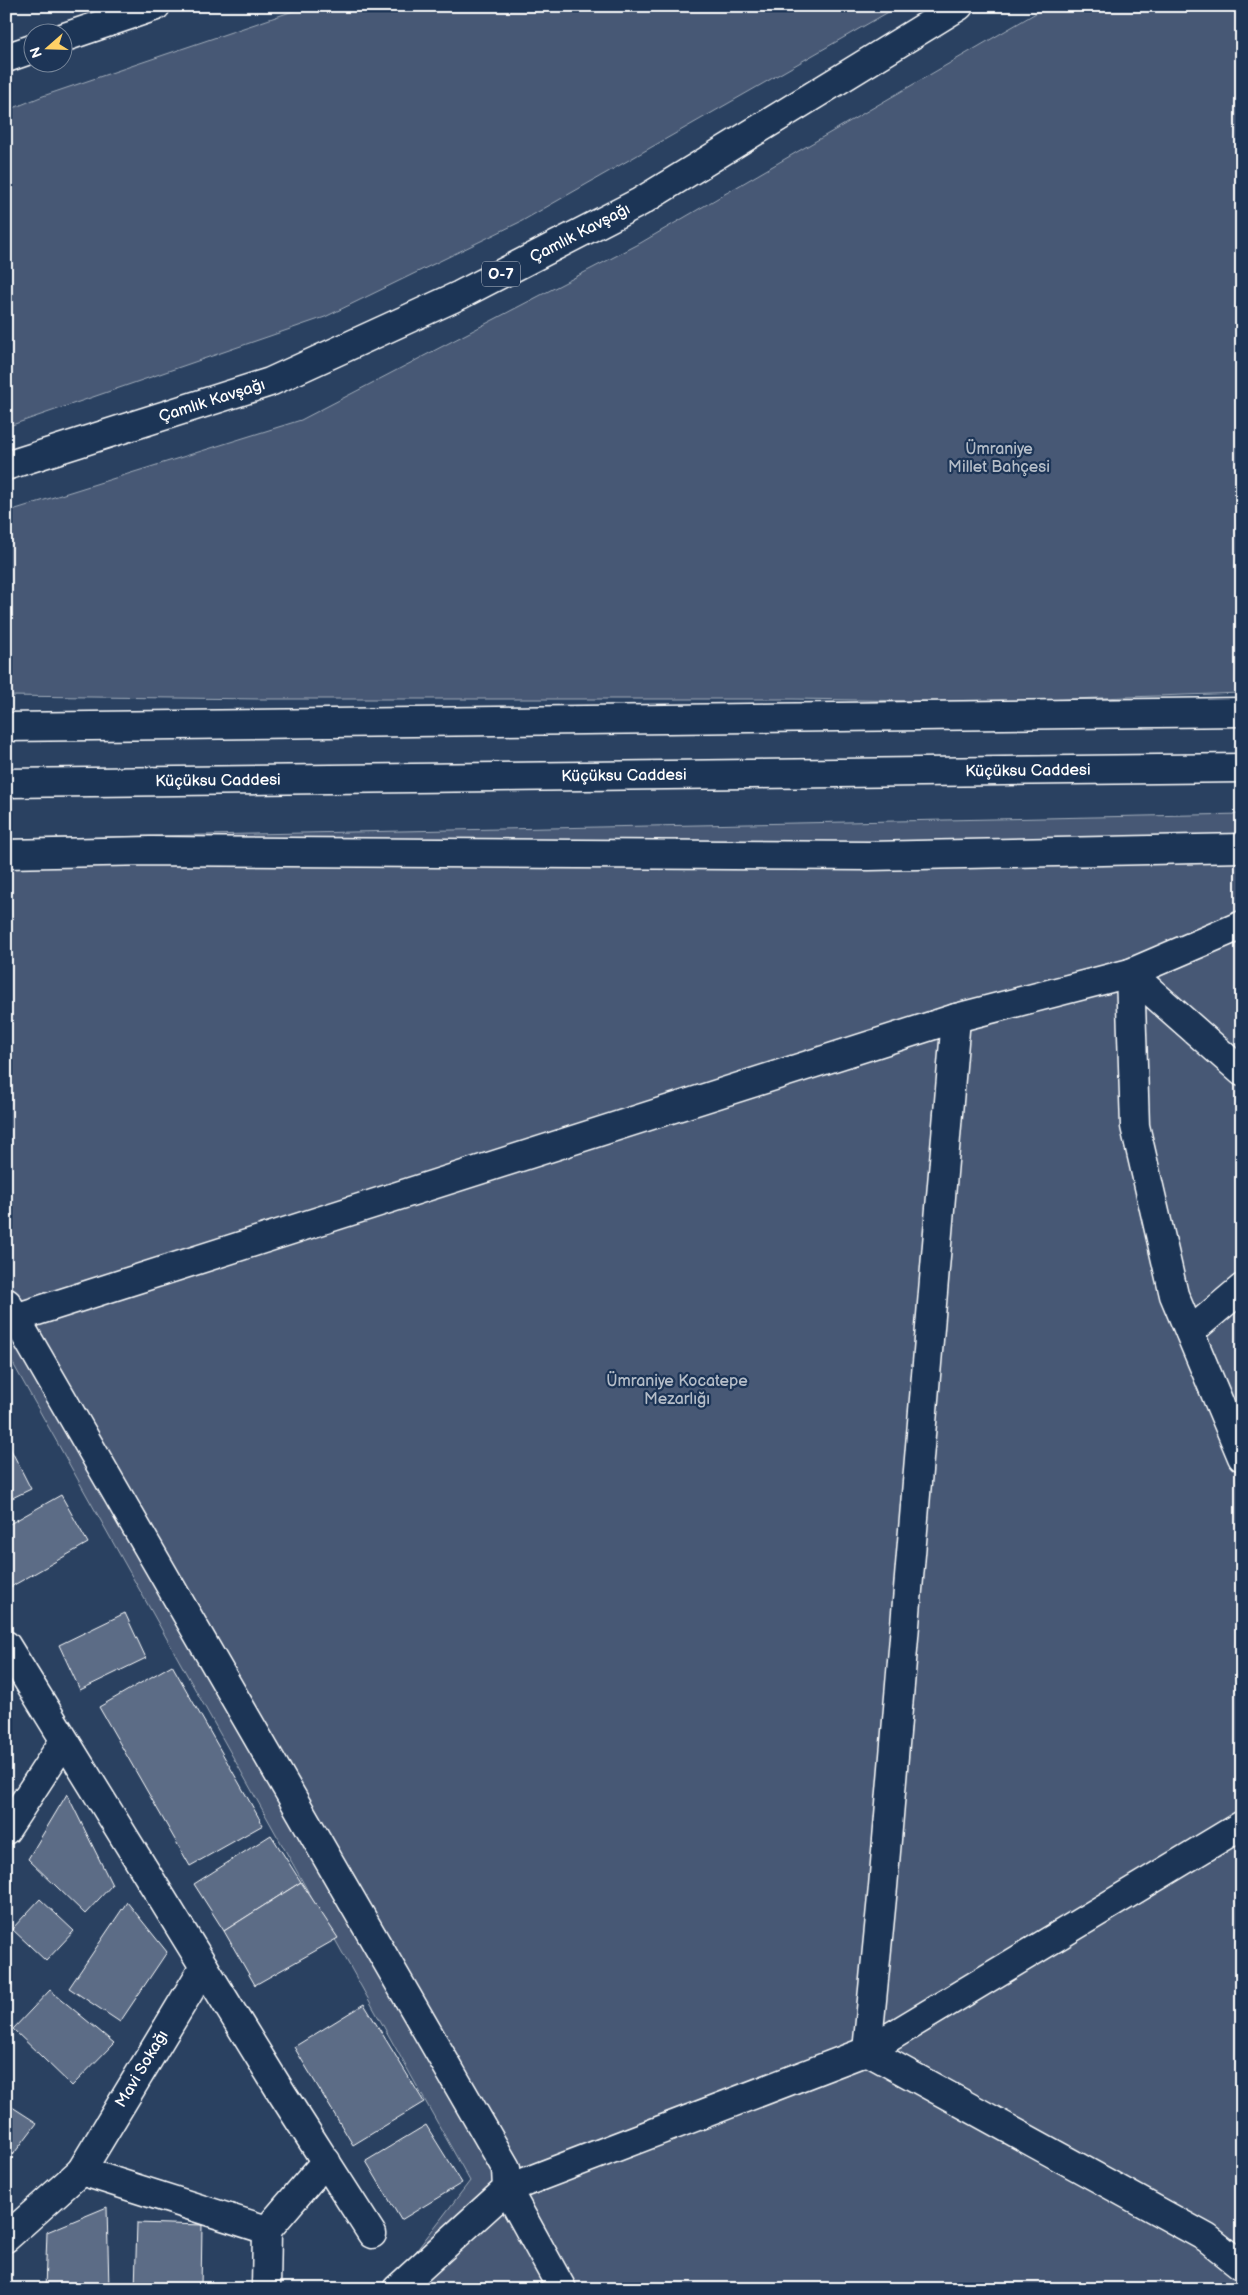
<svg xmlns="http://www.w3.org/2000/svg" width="1248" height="2295" font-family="'Balsamiq Sans',sans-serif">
	<rect width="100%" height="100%" fill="#2a4161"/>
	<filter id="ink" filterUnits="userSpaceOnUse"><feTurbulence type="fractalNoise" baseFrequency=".02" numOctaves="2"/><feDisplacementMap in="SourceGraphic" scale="10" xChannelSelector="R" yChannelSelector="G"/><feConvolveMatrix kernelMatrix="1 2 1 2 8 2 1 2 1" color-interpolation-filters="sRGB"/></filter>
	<g filter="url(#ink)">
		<g fill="#465975" stroke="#a2acba">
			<polygon points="308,6 899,6 522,221 325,317 6,427 6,111 43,96"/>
			<polygon points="1048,6 1242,6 1242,693 985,702 793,699 260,699 6,696 6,512 301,420 637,245"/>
			<polygon points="1242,814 1242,2289 387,2289 470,2181 6,1351 6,839"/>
		</g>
		<g fill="#5b6c86" stroke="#fff">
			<polygon points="6,1440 31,1489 6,1501"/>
			<polygon points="61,1495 88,1543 7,1589 6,1526"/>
			<polygon points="125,1613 146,1658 80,1690 59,1645"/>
			<polygon points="172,1665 263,1825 190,1866 99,1707"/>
			<polygon points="67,1794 112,1885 85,1914 28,1859"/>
			<polygon points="271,1835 301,1882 224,1931 194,1884"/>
			<polygon points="301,1882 338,1938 255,1985 224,1931"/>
			<polygon points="40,1899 74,1931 46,1961 12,1929"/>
			<polygon points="127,1902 167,1952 120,2022 69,1988"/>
			<polygon points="50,1990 114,2043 72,2086 13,2029"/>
			<polygon points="364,2004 424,2102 353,2145 294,2047"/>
			<polygon points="6,2103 37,2123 6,2164"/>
			<polygon points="426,2125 462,2183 401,2220 366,2161"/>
			<polygon points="107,2207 109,2289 45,2289 47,2232"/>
			<polygon points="137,2223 202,2225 201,2289 135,2289"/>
		</g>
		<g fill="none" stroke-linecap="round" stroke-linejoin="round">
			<defs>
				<g id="minor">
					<polyline points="6,854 150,851 869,856 1242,848"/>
					<polyline points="1242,925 1130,973 1135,1126 1174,1295 1242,1457"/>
					<polyline points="956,1018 1130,973 1242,1072"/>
					<polyline points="7,1303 506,2168 507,2189 397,2289"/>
					<polyline points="15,1318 956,1018 883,1887 867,2051 1207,2238 1242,2266"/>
					<polyline points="1190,1332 1242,1288"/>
					<polyline points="6,1645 283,2095 372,2234"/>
					<polyline points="6,1830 64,1741"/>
					<polyline points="204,1967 81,2171 267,2230"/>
					<polyline points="6,2238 81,2171"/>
					<polyline points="266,2289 267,2230 326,2161"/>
					<polyline points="562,2289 507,2189 867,2051 1242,1825"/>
				</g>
				<g id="major">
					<polyline points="6,727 1242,712"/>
					<path id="s1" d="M6 783 1242 768"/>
				</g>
				<g id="highway">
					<polyline points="62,38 156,6"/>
					<polyline points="6,58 32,49"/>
					<path id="s2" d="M6 466 270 382 460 295 640 202 959 6"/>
				</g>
			</defs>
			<use href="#minor" stroke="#fff" stroke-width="31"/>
			<use href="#major" stroke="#fff" stroke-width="31"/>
			<use href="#highway" stroke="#fff" stroke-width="31"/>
			<use href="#minor" stroke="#1d3557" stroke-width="28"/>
			<use href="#major" stroke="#1d3557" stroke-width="28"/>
			<use href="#highway" stroke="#1d3557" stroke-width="28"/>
		</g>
	</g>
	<g text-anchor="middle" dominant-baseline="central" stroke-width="4.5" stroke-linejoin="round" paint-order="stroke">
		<rect fill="#1d3557" stroke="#bbc2cd" stroke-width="1" x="482" y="261.5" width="38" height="25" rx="4"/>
		<g font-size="15" font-weight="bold" fill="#fff">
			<text x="501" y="274">O-7</text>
		</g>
		<g font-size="16" fill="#fff" stroke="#1d3557">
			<text stroke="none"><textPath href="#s2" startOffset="621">Çamlık Kavşağı</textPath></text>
			<text stroke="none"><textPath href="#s2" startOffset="216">Çamlık Kavşağı</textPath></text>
			<text stroke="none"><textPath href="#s1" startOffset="1022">Küçüksu Caddesi</textPath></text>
			<text stroke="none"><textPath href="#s1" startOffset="618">Küçüksu Caddesi</textPath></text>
			<text stroke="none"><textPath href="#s1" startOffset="212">Küçüksu Caddesi</textPath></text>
			<text transform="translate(142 2069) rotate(-59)">Mavi Sokağı</text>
		</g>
		<g font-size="16" fill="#b5bdc8" stroke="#1d3557">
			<text x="999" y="449">Ümraniye<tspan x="999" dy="18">Millet Bahçesi</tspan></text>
			<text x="677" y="1381">Ümraniye Kocatepe<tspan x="677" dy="18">Mezarlığı</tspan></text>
		</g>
	</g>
	<rect width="1248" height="2295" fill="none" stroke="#1d3557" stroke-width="25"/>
	<rect x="12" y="12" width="1223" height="2270" fill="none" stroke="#fff" stroke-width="2" filter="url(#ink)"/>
	<g transform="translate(48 48) rotate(250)"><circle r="24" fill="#1d3557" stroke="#77869a"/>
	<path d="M0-4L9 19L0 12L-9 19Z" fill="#ffd166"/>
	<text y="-8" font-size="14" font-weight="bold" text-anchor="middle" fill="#ffffff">N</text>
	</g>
</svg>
